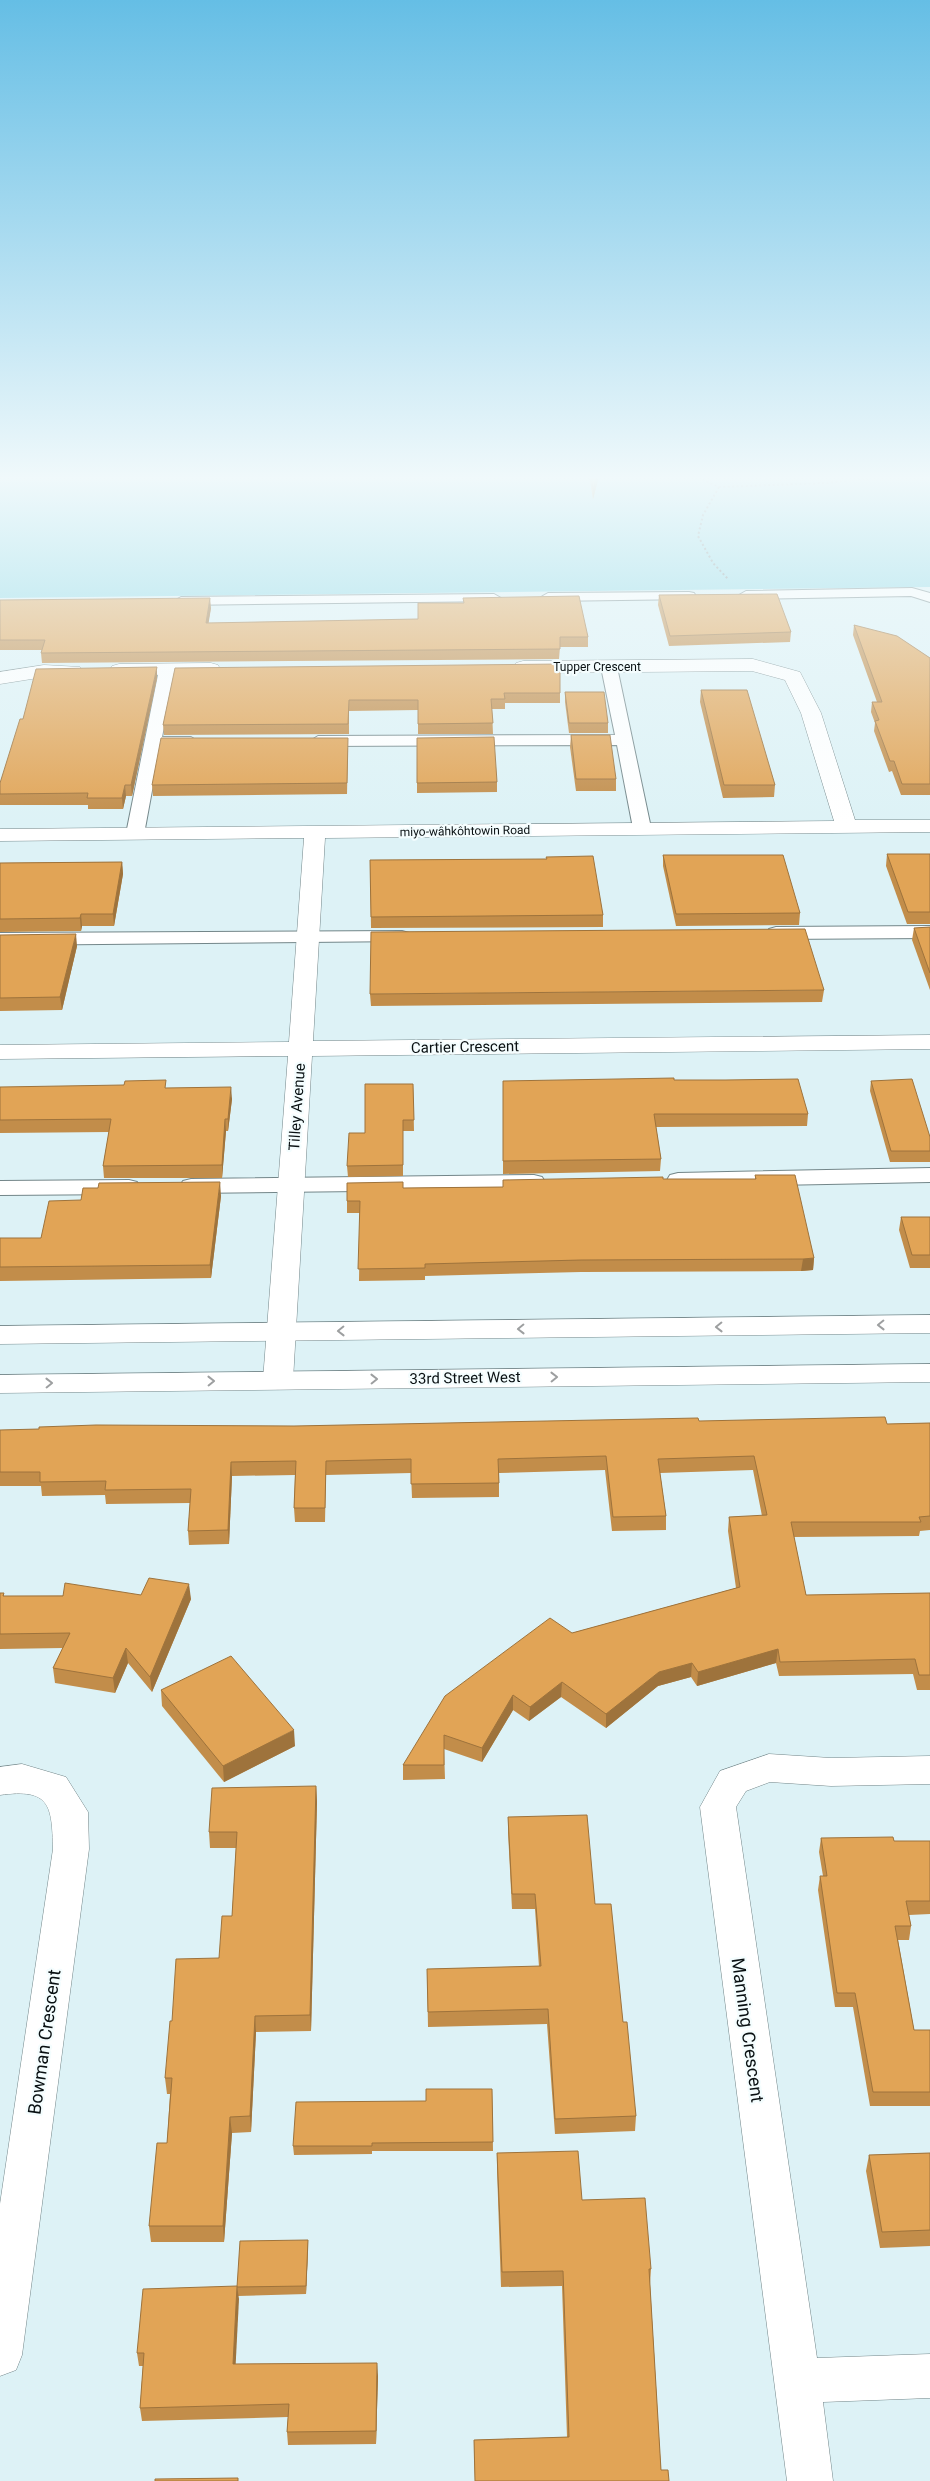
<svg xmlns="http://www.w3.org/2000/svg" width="930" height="2481" font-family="Roboto,sans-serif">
	<rect width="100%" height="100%" fill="#ddf2f6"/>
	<polygon fill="#88d7e5" points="0,476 930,476 930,587 0,598"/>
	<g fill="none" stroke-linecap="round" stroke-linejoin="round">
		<defs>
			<g id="lane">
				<polygon points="912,588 930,593 930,602 911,596 746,599 739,595 746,591"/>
				<polygon points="689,592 694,593 696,596 694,599 548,601 541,597 548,593"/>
				<polygon points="494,594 501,598 499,601 181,605 174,601 181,597"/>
				<polygon points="609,662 617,667 651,828 648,832 636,832 633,828 617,745 318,746 310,741 318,736 615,735 601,667"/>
				<polygon points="167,665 175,670 162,737 191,737 199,742 191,747 160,747 144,834 141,838 129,838 126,834 159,670"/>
				<polygon points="930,926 930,938 776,939 769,937 767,933 769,929 776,927"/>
				<polygon points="402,931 409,933 411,937 409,941 0,945 0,933"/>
				<polygon points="930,1168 930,1182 678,1187 670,1185 667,1180 670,1175 678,1173"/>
				<polygon points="534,1175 542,1177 545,1182 542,1187 534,1189 191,1193 183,1191 180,1186 183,1181 191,1179"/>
				<polygon points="129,1180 137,1182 140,1187 137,1192 129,1194 0,1195 0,1181"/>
			</g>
			<g id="street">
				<polygon points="753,659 800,672 802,676 821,713 855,820 930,820 930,832 325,838 313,1041 930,1035 930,1049 312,1056 293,1380 288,1387 278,1389 268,1387 263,1380 288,1056 0,1059 0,1045 289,1042 304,838 0,841 0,829 834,821 801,713 785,680 752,671 523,673 516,671 514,667 516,663 523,661"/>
				<polygon points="211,663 218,665 220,669 218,673 119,676 112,674 110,670 112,666 119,664"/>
				<polygon points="44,665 80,667 82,671 80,675 44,677 0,684 0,672"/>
				<polygon points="769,1754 831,1758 930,1756 930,1784 831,1786 770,1782 746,1791 736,1807 817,2358 930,2354 930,2398 823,2402 833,2481 787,2481 700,1807 720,1771"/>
				<path d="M22 1764 66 1777 88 1812 89 1849 22 2355 16 2370 0 2376V2204L53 1849C52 1805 50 1788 0 1795V1767Z"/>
			</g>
			<g id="secondary">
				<polygon points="930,1315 930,1333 0,1344 0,1326"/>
				<polygon points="930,1364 930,1382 0,1393 0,1375"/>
			</g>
		</defs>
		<use href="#lane" stroke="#738689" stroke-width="2"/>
		<use href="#street" stroke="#738689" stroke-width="1"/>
		<use href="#secondary" stroke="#738689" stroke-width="1"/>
		<g stroke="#7f8d90" stroke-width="2" stroke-dasharray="2 2.5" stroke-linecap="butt">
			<polyline points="694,476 719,487 826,483 891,476"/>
			<polyline points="719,487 703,515 698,536 713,563 728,579"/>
		</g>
		<use href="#lane" fill="#fff" fill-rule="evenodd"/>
		<use href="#street" fill="#fff" fill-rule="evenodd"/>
		<use href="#secondary" fill="#fff" fill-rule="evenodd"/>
	</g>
	<g fill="#c28d4a">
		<polygon points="589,476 599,476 593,499"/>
		<polygon points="659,595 791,632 790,642 669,646 658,605"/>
		<polygon points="0,600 211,608 208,623 588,637 588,647 560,647 559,659 42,663 41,653 42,650 0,650"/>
		<polygon points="854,625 930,658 930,795 901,795 892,771 889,772 874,731 875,723 871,712 872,702 877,702 853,635"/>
		<polygon points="175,668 560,693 560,703 505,703 505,709 492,709 493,734 418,734 418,710 349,711 349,734 164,735 163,725"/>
		<polygon points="157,678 132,796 126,796 123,809 88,809 88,805 0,805 0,783"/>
		<polygon points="701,690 775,785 774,797 723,798 700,702"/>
		<polygon points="565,692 608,723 608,733 569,733 565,702"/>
		<polygon points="571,735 616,779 616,791 576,791 570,747"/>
		<polygon points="417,738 497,782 497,792 417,793"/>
		<polygon points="348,748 347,794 153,796 152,785"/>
		<polygon points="887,854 930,854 930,924 907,924 886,866"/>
		<polygon points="663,855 800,913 799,925 676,926 663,866"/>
		<polygon points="370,860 603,915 603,927 371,928"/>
		<polygon points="122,862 123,874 114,926 82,926 81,931 0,932 0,863"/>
		<polygon points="930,927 930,990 912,940 914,928"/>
		<polygon points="0,935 77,946 62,1010 0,1011"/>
		<polygon points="824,990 822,1002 371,1006 370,994"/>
		<polygon points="674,1080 808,1114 807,1126 656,1127 661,1159 660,1171 503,1174 503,1081"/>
		<polygon points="871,1081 930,1137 930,1162 890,1162 870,1091"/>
		<polygon points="413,1084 414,1131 403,1131 403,1176 348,1177 347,1166 365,1133"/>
		<polygon points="0,1087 166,1088 232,1099 228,1131 226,1131 222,1178 104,1178 103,1166 109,1132 0,1133"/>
		<polygon points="755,1175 814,1258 813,1270 801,1271 581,1272 425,1276 425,1280 359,1281 360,1213 347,1213 347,1201 403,1188 503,1187 663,1179 755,1179"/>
		<polygon points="221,1196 211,1278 0,1281 0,1238 41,1238 81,1200"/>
		<polygon points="901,1217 930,1217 930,1268 910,1268 899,1230"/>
		<polygon points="699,1421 887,1424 930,1423 930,1530 920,1531 919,1536 794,1537 806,1595 930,1593 930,1690 917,1690 913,1674 779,1676 776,1663 697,1686 691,1677 658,1686 606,1728 561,1697 529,1721 513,1710 482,1762 444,1749 445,1779 403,1780 403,1765 572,1633 736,1588 728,1531 729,1517 762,1516 753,1470 660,1473 666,1516 666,1530 612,1531 605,1470 499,1473 499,1497 412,1498 411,1473 326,1475 325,1522 295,1522 294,1508 295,1475 232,1476 229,1544 189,1545 188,1531 190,1503 106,1504 105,1495 42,1496 41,1486 0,1486 0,1430"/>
		<polygon points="0,1593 4,1593 4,1596 141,1595 191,1599 152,1692 128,1663 115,1693 55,1683 53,1668 63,1648 0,1649"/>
		<polygon points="161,1690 295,1746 224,1782 162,1706"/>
		<polygon points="316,1786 317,1802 311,2031 256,2032 251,2132 232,2133 224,2242 151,2242 149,2226 167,2143 170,2094 167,2094 165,2078 219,1958 232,1916 236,1848 210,1848 209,1832"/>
		<polygon points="508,1817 595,1904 623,2022 636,2116 635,2131 555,2134 547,2024 428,2027 427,1969 539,1967 535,1909 512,1909 508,1832"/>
		<polygon points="821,1838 894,1841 930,1841 930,1914 909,1915 911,1926 909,1940 898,1940 914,2030 930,2030 930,2106 870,2106 853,2007 835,2007 818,1890 820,1876 823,1876 819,1852"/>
		<polygon points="492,2089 493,2151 372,2151 372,2154 294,2155 293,2146 426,2101"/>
		<polygon points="497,2153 582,2200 651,2269 650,2284 661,2470 669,2481 475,2481 474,2440 567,2437 562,2286 501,2287 497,2169"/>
		<polygon points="930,2153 930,2246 880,2248 866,2171 869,2155"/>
		<polygon points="308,2240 308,2249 306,2294 238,2296 235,2364 378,2376 376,2444 288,2445 287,2432 288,2417 142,2421 140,2408 143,2366 139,2366 137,2353"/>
	</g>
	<g fill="#9e733c">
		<polygon points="597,476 599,476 593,499 593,489"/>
		<polygon points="210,598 211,608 207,633 206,623"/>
		<polygon points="157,667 157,678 132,796 131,785"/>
		<polygon points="125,785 126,796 123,809 122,798"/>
		<polygon points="122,862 123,874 114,926 113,914"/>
		<polygon points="81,914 82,926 81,931 80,918"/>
		<polygon points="76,934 77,946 62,1010 60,997"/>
		<polygon points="231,1087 232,1099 228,1131 228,1119"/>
		<polygon points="225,1119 226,1131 222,1178 222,1165"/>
		<polygon points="220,1182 221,1196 211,1278 210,1265"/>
		<polygon points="814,1258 813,1270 801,1271 803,1259"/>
		<polygon points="231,1462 232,1476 229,1544 228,1530"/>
		<polygon points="189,1584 191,1599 152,1692 150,1677"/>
		<polygon points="126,1648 128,1663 115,1693 113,1678"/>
		<polygon points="778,1649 776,1663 697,1686 698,1672"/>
		<polygon points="692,1663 691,1677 658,1686 606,1728 606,1714 659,1672"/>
		<polygon points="562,1682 561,1697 529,1721 530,1707"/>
		<polygon points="513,1695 513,1710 482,1762 482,1748"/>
		<polygon points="294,1730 295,1746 224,1782 223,1766"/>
		<polygon points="316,1786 317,1802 311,2031 310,2015"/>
		<polygon points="255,2016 256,2032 251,2132 250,2116"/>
		<polygon points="230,2117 232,2133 224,2242 223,2226"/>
		<polygon points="308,2240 308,2249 306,2294 306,2286"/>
		<polygon points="237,2286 239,2299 235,2377 233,2364"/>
		<polygon points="377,2363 378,2376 376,2444 376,2431"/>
	</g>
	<g fill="#e1a456" stroke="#9e733c">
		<polygon points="591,476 597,476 593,489"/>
		<polygon points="777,594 791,632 670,636 659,595"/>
		<polygon points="579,596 588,637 560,637 560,649 41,653 45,640 0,640 0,600 210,598 206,623 418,619 418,603 464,603 463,598"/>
		<polygon points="854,625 897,636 930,658 930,784 902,784 894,761 890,761 875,721 879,720 872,702 882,702"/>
		<polygon points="560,664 560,693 504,693 505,699 491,699 493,723 418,724 418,700 349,700 348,724 163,725 175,668"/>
		<polygon points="157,667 131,785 125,785 122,798 87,798 88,793 0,794 0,783 20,719 23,719 36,669"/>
		<polygon points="701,690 747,690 775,785 724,785"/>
		<polygon points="565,692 604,692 608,723 569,723"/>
		<polygon points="571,735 610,735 616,779 576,779"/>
		<polygon points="494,737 497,782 417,783 417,738"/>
		<polygon points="161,738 348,738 347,783 152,785"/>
		<polygon points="887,854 930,854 930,912 908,912"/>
		<polygon points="663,855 783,855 800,913 676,914"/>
		<polygon points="593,856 603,915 371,917 370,860 547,859 546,857"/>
		<polygon points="122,862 113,914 81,914 80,918 0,919 0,863"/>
		<polygon points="930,927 930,973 914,928"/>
		<polygon points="805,929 824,990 370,994 371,932"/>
		<polygon points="76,934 60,997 0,998 0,935"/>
		<polygon points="674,1078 674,1080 725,1080 798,1079 808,1114 654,1114 661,1159 503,1161 503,1081"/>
		<polygon points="912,1079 930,1137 930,1151 891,1151 871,1081"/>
		<polygon points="166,1080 165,1088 231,1087 228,1119 225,1119 222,1165 103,1166 111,1119 0,1120 0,1087 124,1085 125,1081"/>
		<polygon points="365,1084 413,1084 414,1120 403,1120 403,1165 347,1166 349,1133 365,1133"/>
		<polygon points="755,1175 795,1175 814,1258 803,1259 581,1260 425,1264 425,1268 358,1269 360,1201 347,1201 347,1183 403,1182 403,1188 503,1187 503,1180 663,1177 663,1179 756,1179"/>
		<polygon points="220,1182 210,1265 0,1267 0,1238 41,1238 49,1201 81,1200 83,1188 98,1188 99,1183"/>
		<polygon points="901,1217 930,1217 930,1255 912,1255"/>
		<polygon points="885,1417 887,1424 930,1423 930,1516 919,1517 921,1522 791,1522 806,1595 930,1593 930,1675 919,1675 915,1659 780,1662 778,1649 698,1672 692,1663 659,1672 606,1714 562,1682 530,1707 513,1695 482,1748 444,1735 444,1765 403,1765 445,1696 550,1618 572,1633 740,1587 729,1517 767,1515 754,1456 658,1459 666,1516 613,1517 606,1456 498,1459 499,1483 411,1484 411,1459 326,1461 325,1508 294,1508 296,1461 231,1462 228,1530 188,1531 191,1489 105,1490 106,1481 40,1482 40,1472 0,1472 0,1430 39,1429 39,1427 96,1425 294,1426 698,1418 699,1421"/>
		<polygon points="149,1578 189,1584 150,1677 126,1648 113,1678 53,1668 70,1633 0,1634 0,1593 4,1593 3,1596 63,1596 65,1583 141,1595"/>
		<polygon points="231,1656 294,1730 223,1766 161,1690"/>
		<polygon points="316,1786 310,2015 255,2016 250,2116 230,2117 223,2226 149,2226 157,2143 167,2143 172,2078 165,2078 170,2021 172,2021 176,1959 219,1958 222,1916 232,1916 237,1832 209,1832 212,1788"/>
		<polygon points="587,1815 595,1904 611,1904 623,2022 627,2022 636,2116 555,2119 548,2009 428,2012 427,1969 541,1966 535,1894 512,1894 508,1817"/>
		<polygon points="893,1837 894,1841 930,1841 930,1901 906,1901 911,1926 895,1926 914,2030 930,2030 930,2092 873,2092 855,1993 837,1993 820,1876 827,1876 821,1838"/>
		<polygon points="426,2089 492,2089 493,2142 372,2143 372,2146 293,2146 296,2102 426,2101"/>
		<polygon points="578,2151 582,2200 645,2198 651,2269 649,2269 661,2470 668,2470 669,2481 475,2481 474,2440 569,2437 563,2271 502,2272 497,2153"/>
		<polygon points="930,2153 930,2230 882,2232 869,2155"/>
		<polygon points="308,2240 306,2286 237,2287 240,2241"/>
		<polygon points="237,2286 233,2364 377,2363 376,2431 287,2432 289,2404 140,2408 144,2353 137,2353 143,2289"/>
		<polygon points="238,2478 238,2481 155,2481 155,2479"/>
	</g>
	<defs><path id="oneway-chevron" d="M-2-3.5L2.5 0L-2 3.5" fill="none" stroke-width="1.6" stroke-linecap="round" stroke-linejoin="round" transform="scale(1.25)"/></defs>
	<g stroke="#9d9fa0">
		<use href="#oneway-chevron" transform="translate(881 1325) rotate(179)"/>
		<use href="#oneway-chevron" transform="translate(719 1327) rotate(179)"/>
		<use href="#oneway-chevron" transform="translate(521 1329) rotate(179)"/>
		<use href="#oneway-chevron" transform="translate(341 1331) rotate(179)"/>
		<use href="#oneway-chevron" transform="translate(554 1377) rotate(-1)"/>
		<use href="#oneway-chevron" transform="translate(374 1379) rotate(-1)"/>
		<use href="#oneway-chevron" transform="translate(211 1381) rotate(-1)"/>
		<use href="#oneway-chevron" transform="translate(49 1383) rotate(-1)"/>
	</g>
	<linearGradient id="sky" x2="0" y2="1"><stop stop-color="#65bee5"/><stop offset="0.58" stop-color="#f0f9fb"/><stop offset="1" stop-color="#f0f9fb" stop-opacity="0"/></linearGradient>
	<rect width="930" height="824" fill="url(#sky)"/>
	<g text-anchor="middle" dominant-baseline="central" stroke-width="4.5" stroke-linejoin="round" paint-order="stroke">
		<g font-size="12" fill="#091012" stroke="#f4fdfe">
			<text x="597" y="667">Tupper Crescent</text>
			<text transform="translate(465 831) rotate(-1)">miyo-wâhkôhtowin Road</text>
		</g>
		<g font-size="15" fill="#091012" stroke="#f4fdfe">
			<text transform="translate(465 1047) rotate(-1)">Cartier Crescent</text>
			<text transform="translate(297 1107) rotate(-86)">Tilley Avenue</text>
			<text transform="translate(465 1378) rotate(-1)">33rd Street West</text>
		</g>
		<g font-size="18" fill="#091012" stroke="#f4fdfe">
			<text transform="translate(748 2030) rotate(82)">Manning Crescent</text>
			<text transform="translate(44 2042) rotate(-82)">Bowman Crescent</text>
		</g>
	</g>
</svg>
